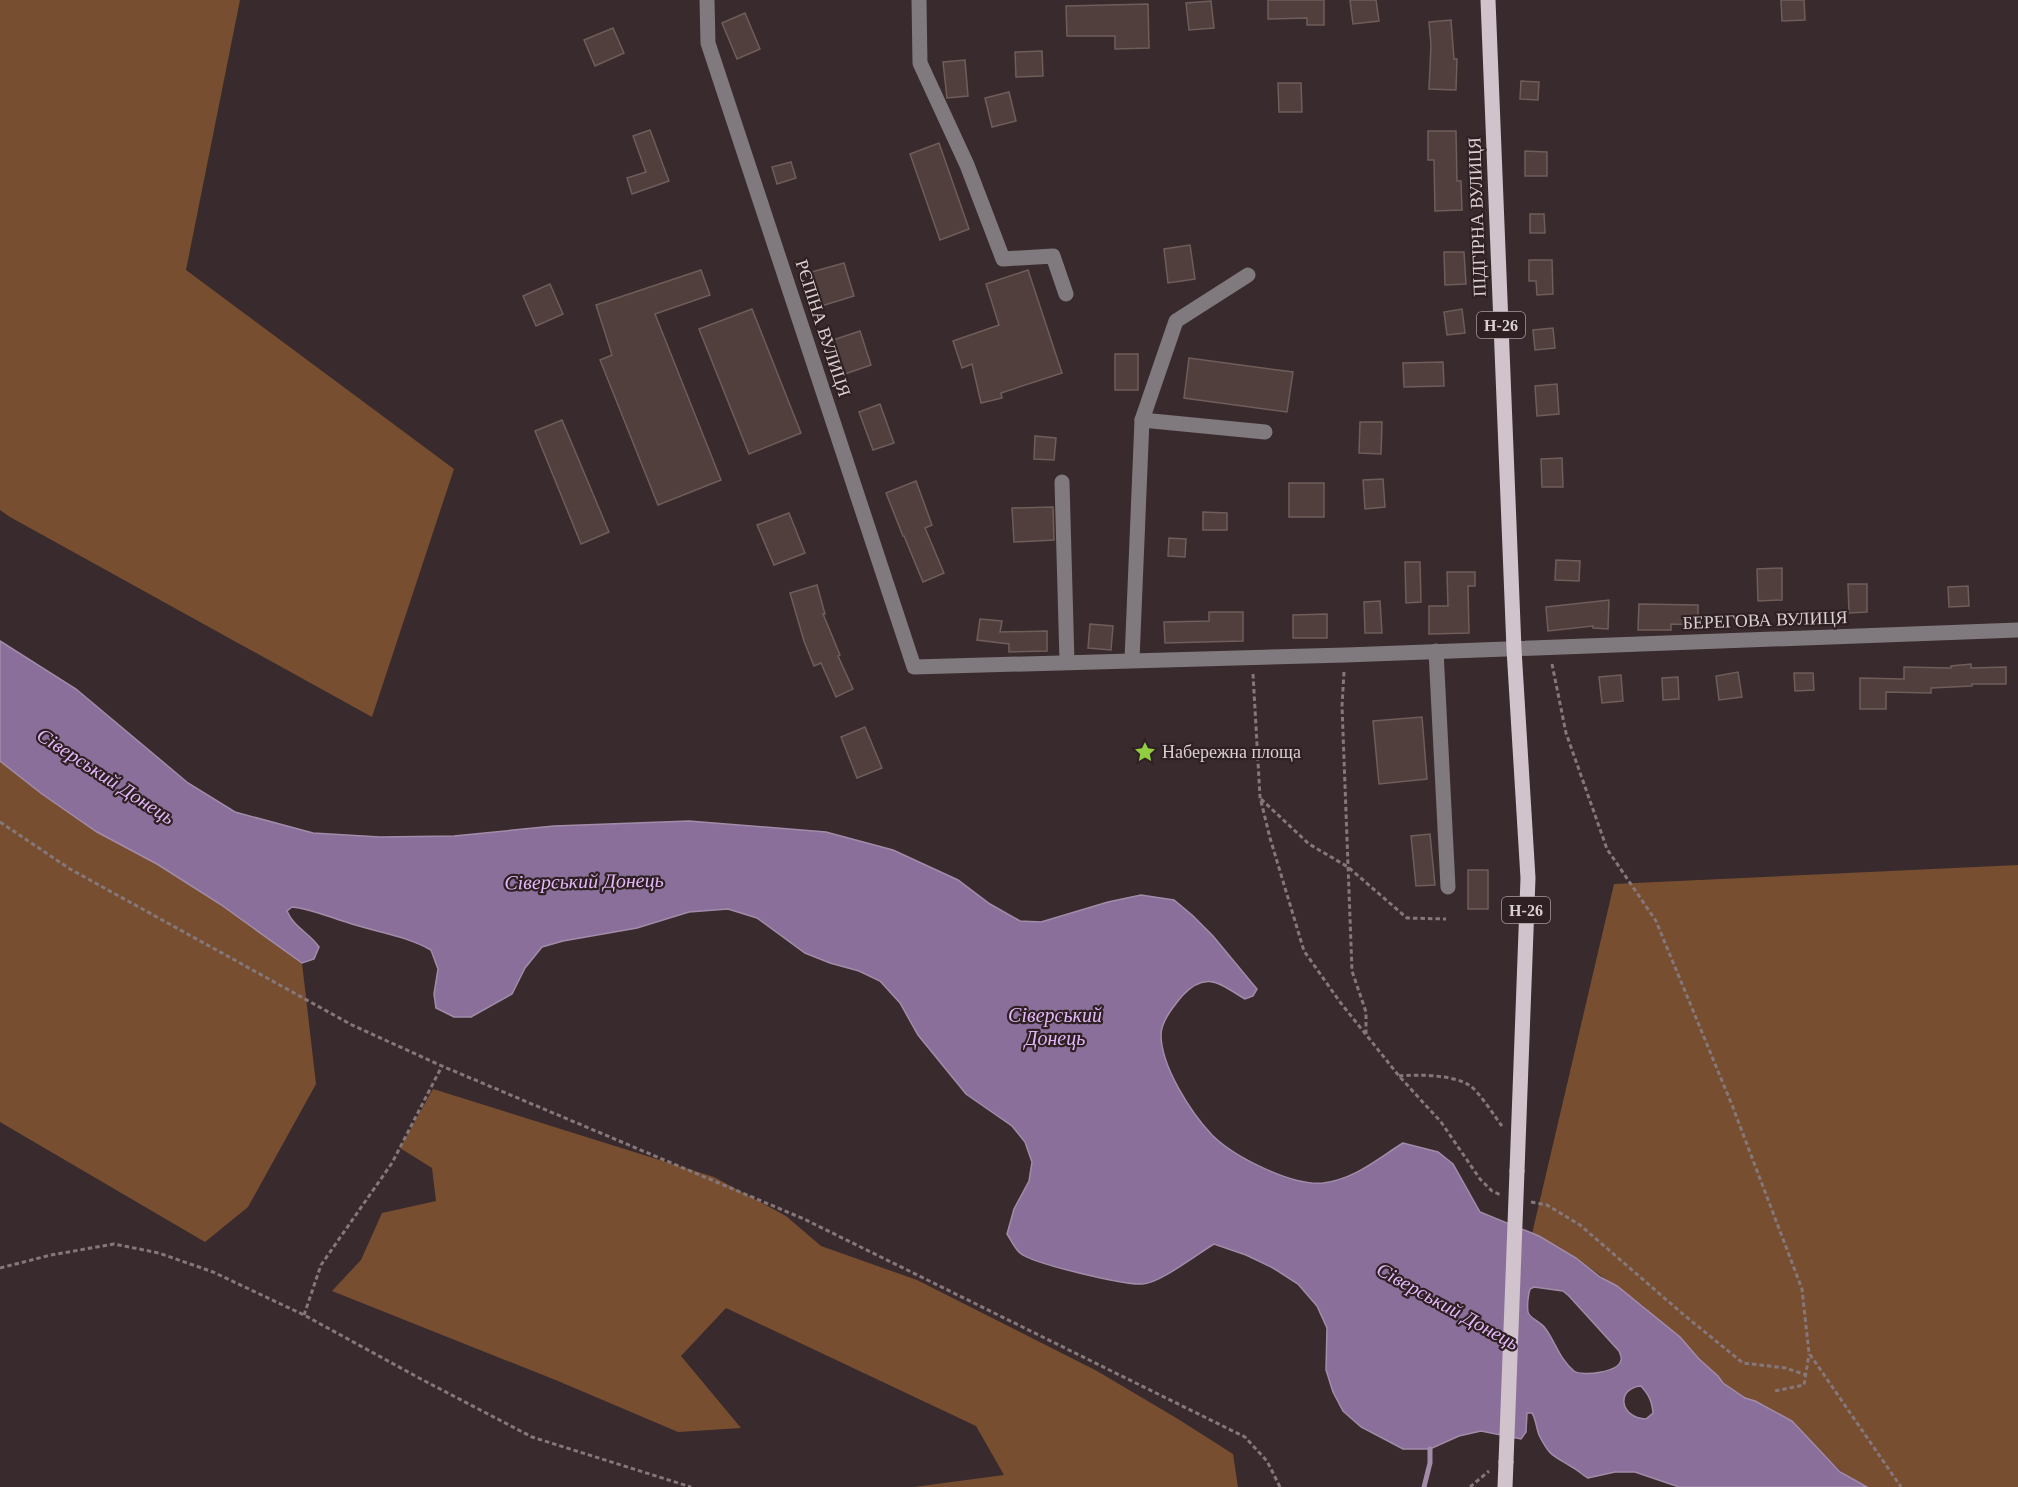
<svg xmlns="http://www.w3.org/2000/svg" width="2018" height="1487" font-family="'Times New Roman',serif">
	<rect width="100%" height="100%" fill="#392a2d"/>
	<g fill="#784e31">
		<polygon points="0,0 240,0 186,270 454,469 372,717 10,517 0,510"/>
		<polygon points="0,761 42,794 97,832 157,864 220,904 302,963 316,1084 248,1207 205,1242 0,1122"/>
		<polygon points="2018,865 2018,1487 1867,1487 1848,1478 1814,1445 1792,1421 1755,1401 1745,1398 1723,1383 1718,1376 1699,1359 1680,1337 1663,1325 1642,1305 1576,1258 1532,1234 1614,884"/>
		<polygon points="433,1089 714,1177 786,1216 821,1246 917,1280 1097,1371 1178,1419 1233,1454 1238,1487 914,1487 1004,1475 976,1426 726,1308 681,1356 741,1428 678,1432 558,1381 332,1291 361,1260 382,1213 436,1201 432,1168 400,1148"/>
	</g>
	<path fill="#8a6f9a" stroke="#a28caa" stroke-width="1.5" fill-rule="evenodd" d="M0 641 76 689 188 783 235 812 313 833 380 837 454 836 554 826 689 821 826 832 893 850 958 880 990 904 1020 921 1041 922 1108 902 1141 895 1174 900 1192 915 1213 936 1257 989 1253 996 1245 999C1220 984 1206 970 1182 996 1174 1006 1161 1021 1161 1035 1161 1066 1191 1113 1212 1135 1234 1157 1292 1186 1323 1183 1355 1179 1377 1159 1403 1143L1438 1152 1453 1164 1480 1212 1539 1236 1576 1258 1600 1277 1617 1286 1680 1337 1699 1359 1718 1376 1723 1383 1745 1398 1755 1401 1792 1421 1840 1472 1867 1487H1679L1635 1472H1615L1588 1478C1582 1475 1578 1470 1572 1467 1553 1455 1550 1457 1539 1435 1536 1427 1536 1419 1532 1413H1527L1526 1432 1521 1439 1481 1431 1459 1436 1430 1449H1403L1361 1427 1343 1411 1333 1392 1326 1370 1327 1328 1317 1306 1298 1284 1273 1268 1246 1255 1214 1244C1197 1254 1159 1284 1142 1284 1124 1285 1033 1264 1020 1253 1015 1249 1011 1240 1007 1234L1014 1209 1029 1181 1032 1162 1025 1142 1012 1126 966 1094 918 1035 900 1003 880 981 859 971 830 963 805 953 757 918 728 909 689 912 637 928 563 941 542 947 525 968 512 994 471 1017H454L436 1008 434 994 438 969 431 950C404 935 375 932 346 922 328 917 312 909 292 907L287 911C294 928 310 933 319 947L314 959 302 963 220 904 157 864 97 832 42 794 0 761ZM1534 1287 1563 1291 1569 1296 1619 1351C1620 1353 1622 1359 1621 1360 1619 1372 1583 1377 1574 1371 1560 1360 1555 1341 1545 1328 1541 1322 1529 1318 1528 1312 1527 1306 1528 1295 1530 1289ZM1641 1386C1649 1395 1652 1401 1653 1413L1646 1419C1619 1418 1616 1388 1641 1386Z"/>
	<g fill="none" stroke-linecap="round" stroke-linejoin="round">
		<polyline stroke="#a28caa" stroke-width="5" points="1424,1487 1430,1463 1430,1449"/>
	</g>
	<g fill="#503f3d" stroke="#6f5d5a" stroke-width="1.5">
		<polygon points="1268,0 1324,0 1324,25 1307,25 1307,18 1268,19"/>
		<polygon points="1350,0 1376,0 1379,21 1353,24"/>
		<polygon points="1781,0 1804,0 1805,20 1782,21"/>
		<polygon points="1211,1 1214,28 1189,30 1186,3"/>
		<polygon points="1148,4 1149,48 1115,49 1115,36 1067,36 1066,6"/>
		<polygon points="745,13 760,49 737,59 722,23"/>
		<polygon points="1451,20 1454,59 1457,59 1456,90 1429,89 1431,45 1429,22"/>
		<polygon points="613,28 624,53 595,66 584,40"/>
		<polygon points="1042,51 1043,76 1016,77 1015,52"/>
		<polygon points="965,60 968,96 947,98 943,62"/>
		<polygon points="1521,81 1539,82 1538,100 1520,99"/>
		<polygon points="1278,83 1301,83 1302,112 1279,112"/>
		<polygon points="1009,92 1016,121 992,127 985,98"/>
		<polygon points="650,130 669,181 632,194 627,178 646,172 633,136"/>
		<polygon points="1428,131 1456,131 1457,181 1461,181 1462,210 1435,211 1434,160 1428,160"/>
		<polygon points="939,143 969,229 940,240 910,154"/>
		<polygon points="1525,151 1547,152 1547,176 1525,176"/>
		<polygon points="791,162 796,178 777,184 772,167"/>
		<polygon points="1530,214 1544,214 1545,233 1530,233"/>
		<polygon points="1190,245 1195,279 1168,283 1164,249"/>
		<polygon points="1444,252 1464,252 1466,284 1445,285"/>
		<polygon points="1529,260 1552,260 1553,294 1537,295 1536,281 1529,281"/>
		<polygon points="844,263 854,296 818,307 808,273"/>
		<polygon points="701,270 710,295 655,314 721,480 658,505 600,360 612,355 596,305"/>
		<polygon points="1028,270 1062,373 1001,393 1002,398 981,403 972,364 962,368 953,341 999,325 986,284"/>
		<polygon points="550,284 563,314 536,326 523,296"/>
		<polygon points="752,309 801,433 749,454 699,329"/>
		<polygon points="1462,309 1465,333 1447,335 1444,312"/>
		<polygon points="1553,328 1555,348 1535,350 1533,330"/>
		<polygon points="860,331 871,365 845,374 833,340"/>
		<rect x="1115" y="354" width="23" height="36"/>
		<polygon points="1189,358 1293,372 1287,412 1184,398"/>
		<polygon points="1443,362 1444,386 1404,387 1403,363"/>
		<polygon points="1557,384 1559,414 1537,416 1535,386"/>
		<polygon points="880,404 894,443 873,450 859,412"/>
		<polygon points="562,420 609,532 581,544 535,431"/>
		<polygon points="1360,422 1382,422 1381,454 1359,453"/>
		<polygon points="1035,436 1056,438 1054,460 1034,459"/>
		<polygon points="1562,458 1563,487 1542,487 1541,459"/>
		<polygon points="1383,479 1385,507 1365,509 1363,480"/>
		<polygon points="916,481 932,525 925,528 944,573 923,582 904,536 903,536 886,493"/>
		<rect x="1289" y="483" width="35" height="34"/>
		<polygon points="1053,507 1054,540 1014,542 1012,508"/>
		<polygon points="1203,512 1227,513 1227,530 1203,530"/>
		<polygon points="789,513 805,553 774,565 757,525"/>
		<polygon points="1169,538 1186,539 1185,557 1168,556"/>
		<polygon points="1556,560 1580,561 1579,581 1555,580"/>
		<polygon points="1405,562 1420,562 1421,602 1406,603"/>
		<polygon points="1782,568 1782,600 1758,601 1757,569"/>
		<polygon points="1447,572 1475,572 1475,586 1468,586 1469,633 1429,634 1429,606 1448,606"/>
		<polygon points="1848,584 1867,584 1867,612 1849,613"/>
		<polygon points="817,585 825,614 823,614 840,655 838,656 853,689 836,697 821,663 814,666 804,641 790,593"/>
		<polygon points="1968,586 1969,606 1949,607 1948,587"/>
		<polygon points="1609,600 1608,629 1593,628 1593,626 1548,631 1546,607"/>
		<polygon points="1380,601 1382,633 1365,633 1364,602"/>
		<polygon points="1639,604 1698,605 1698,625 1671,624 1671,630 1638,630"/>
		<polygon points="1209,612 1243,612 1243,641 1165,643 1164,622 1209,621"/>
		<polygon points="1327,614 1327,638 1293,638 1293,615"/>
		<polygon points="980,619 1002,621 1000,632 1047,631 1047,651 1009,652 1009,644 977,640"/>
		<polygon points="1090,624 1113,626 1111,650 1088,648"/>
		<polygon points="1971,664 1971,668 2006,667 2006,684 1972,684 1972,686 1931,688 1931,693 1886,692 1886,709 1860,709 1860,678 1904,679 1904,667 1951,668 1951,666"/>
		<polygon points="1738,672 1742,697 1719,700 1716,676"/>
		<polygon points="1794,673 1813,673 1814,690 1795,691"/>
		<polygon points="1621,675 1623,701 1602,703 1599,677"/>
		<polygon points="1678,677 1679,699 1663,700 1662,678"/>
		<polygon points="1422,717 1427,779 1379,784 1373,721"/>
		<polygon points="865,727 882,768 857,778 841,737"/>
		<polygon points="1430,834 1435,885 1416,886 1411,836"/>
		<rect x="1468" y="870" width="20" height="39"/>
	</g>
	<g fill="none" stroke-linecap="round" stroke-linejoin="round">
		<g stroke="#85777a" stroke-width="3" stroke-dasharray="4.5 3" stroke-linecap="butt">
			<polyline points="1552,664 1566,733 1607,849 1656,921 1732,1105 1802,1289 1809,1353 1901,1487"/>
			<polyline points="1344,672 1342,706 1352,971 1366,1012 1366,1034"/>
			<polyline points="1253,674 1260,797 1270,838 1304,951 1340,1002 1399,1076 1441,1122 1480,1179 1492,1191 1501,1195"/>
			<polyline points="1261,799 1309,844 1348,867 1407,918 1446,919"/>
			<polyline points="0,822 70,869 352,1025 442,1066 804,1219 1245,1437 1267,1461 1280,1487"/>
			<path d="M1399 1076C1417 1074 1454 1075 1469 1085 1478 1090 1495 1117 1502 1126"/>
			<polyline points="1531,1202 1547,1205 1580,1225 1684,1315 1743,1363 1786,1368 1806,1375"/>
			<polyline points="0,1268 51,1255 114,1244 159,1253 213,1272 304,1315 421,1379 532,1437 691,1487"/>
			<polyline points="304,1315 321,1265 392,1163 442,1066"/>
			<polyline points="1775,1391 1804,1385 1809,1354"/>
			<polyline points="1470,1487 1489,1471"/>
		</g>
		<g stroke="#80797d" stroke-width="15">
			<polyline points="707,0 708,43 914,667 1346,655 2018,630"/>
			<polyline points="919,0 920,63 967,165 1003,259 1053,256 1066,294"/>
			<polyline points="1142,420 1265,432"/>
			<polyline points="1062,482 1067,662"/>
			<polyline points="1436,651 1448,887"/>
			<polyline points="1132,660 1142,420 1176,321 1248,275"/>
		</g>
		<g stroke="#d1c3cc" stroke-width="15">
			<polyline points="1488,0 1514,649 1528,878 1517,1171"/>
			<polyline points="1505,1487 1506,1462"/>
		</g>
		<polyline stroke="#d1c3cc" stroke-width="15" points="1506,1462 1517,1171"/>
	</g>
	<defs>
		<symbol id="sight-bare" viewBox="-9 -9 18 18"><path d="M0-6L1.8-2.2L6-1.7L2.9 1.2L3.7 5.4L0 3.3L-3.7 5.4L-2.9 1.2L-6-1.7L-1.8-2.2Z" fill="#90cd40" stroke="#2f2023" stroke-width="2.5" paint-order="stroke"/></symbol>
	</defs>
	<g fill-rule="evenodd">
		<use href="#sight-bare" x="1130" y="737" width="30" height="30"/>
	</g>
	<g text-anchor="middle" dominant-baseline="central" stroke-width="4.5" stroke-linejoin="round" paint-order="stroke">
		<g fill="#2f2023" stroke="#a79a9d" stroke-width="1.5">
			<rect x="1477" y="312" width="48" height="26" rx="4.5"/>
			<rect x="1502" y="897" width="48" height="26" rx="4.5"/>
		</g>
		<g font-size="16" font-weight="bold" fill="#dacfd1">
			<text x="1501" y="325">Н-26</text>
			<text x="1526" y="910">Н-26</text>
		</g>
		<g font-size="18" fill="#dacfd1" stroke="#2f2023">
			<text transform="translate(1477 217) rotate(-92)">ПІДГІРНА ВУЛИЦЯ</text>
			<text transform="translate(823 328) rotate(72)">РЄПІНА ВУЛИЦЯ</text>
			<text transform="translate(1765 620) rotate(-2)">БЕРЕГОВА ВУЛИЦЯ</text>
		</g>
		<g font-size="18" fill="#dacfd1" stroke="#2f2023" text-anchor="start">
			<text x="1162" y="752">Набережна площа</text>
		</g>
		<g font-size="20" font-style="italic" fill="#e3b8fa" stroke="#2f2023">
			<text transform="translate(106 776) rotate(33)">Сіверський Донець</text>
			<text transform="translate(584 881) rotate(-1)">Сіверський Донець</text>
			<text x="1055" y="1015">Сіверський<tspan x="1055" dy="23">Донець</tspan></text>
			<text transform="translate(1448 1306) rotate(29)">Сіверський Донець</text>
		</g>
	</g>
</svg>
